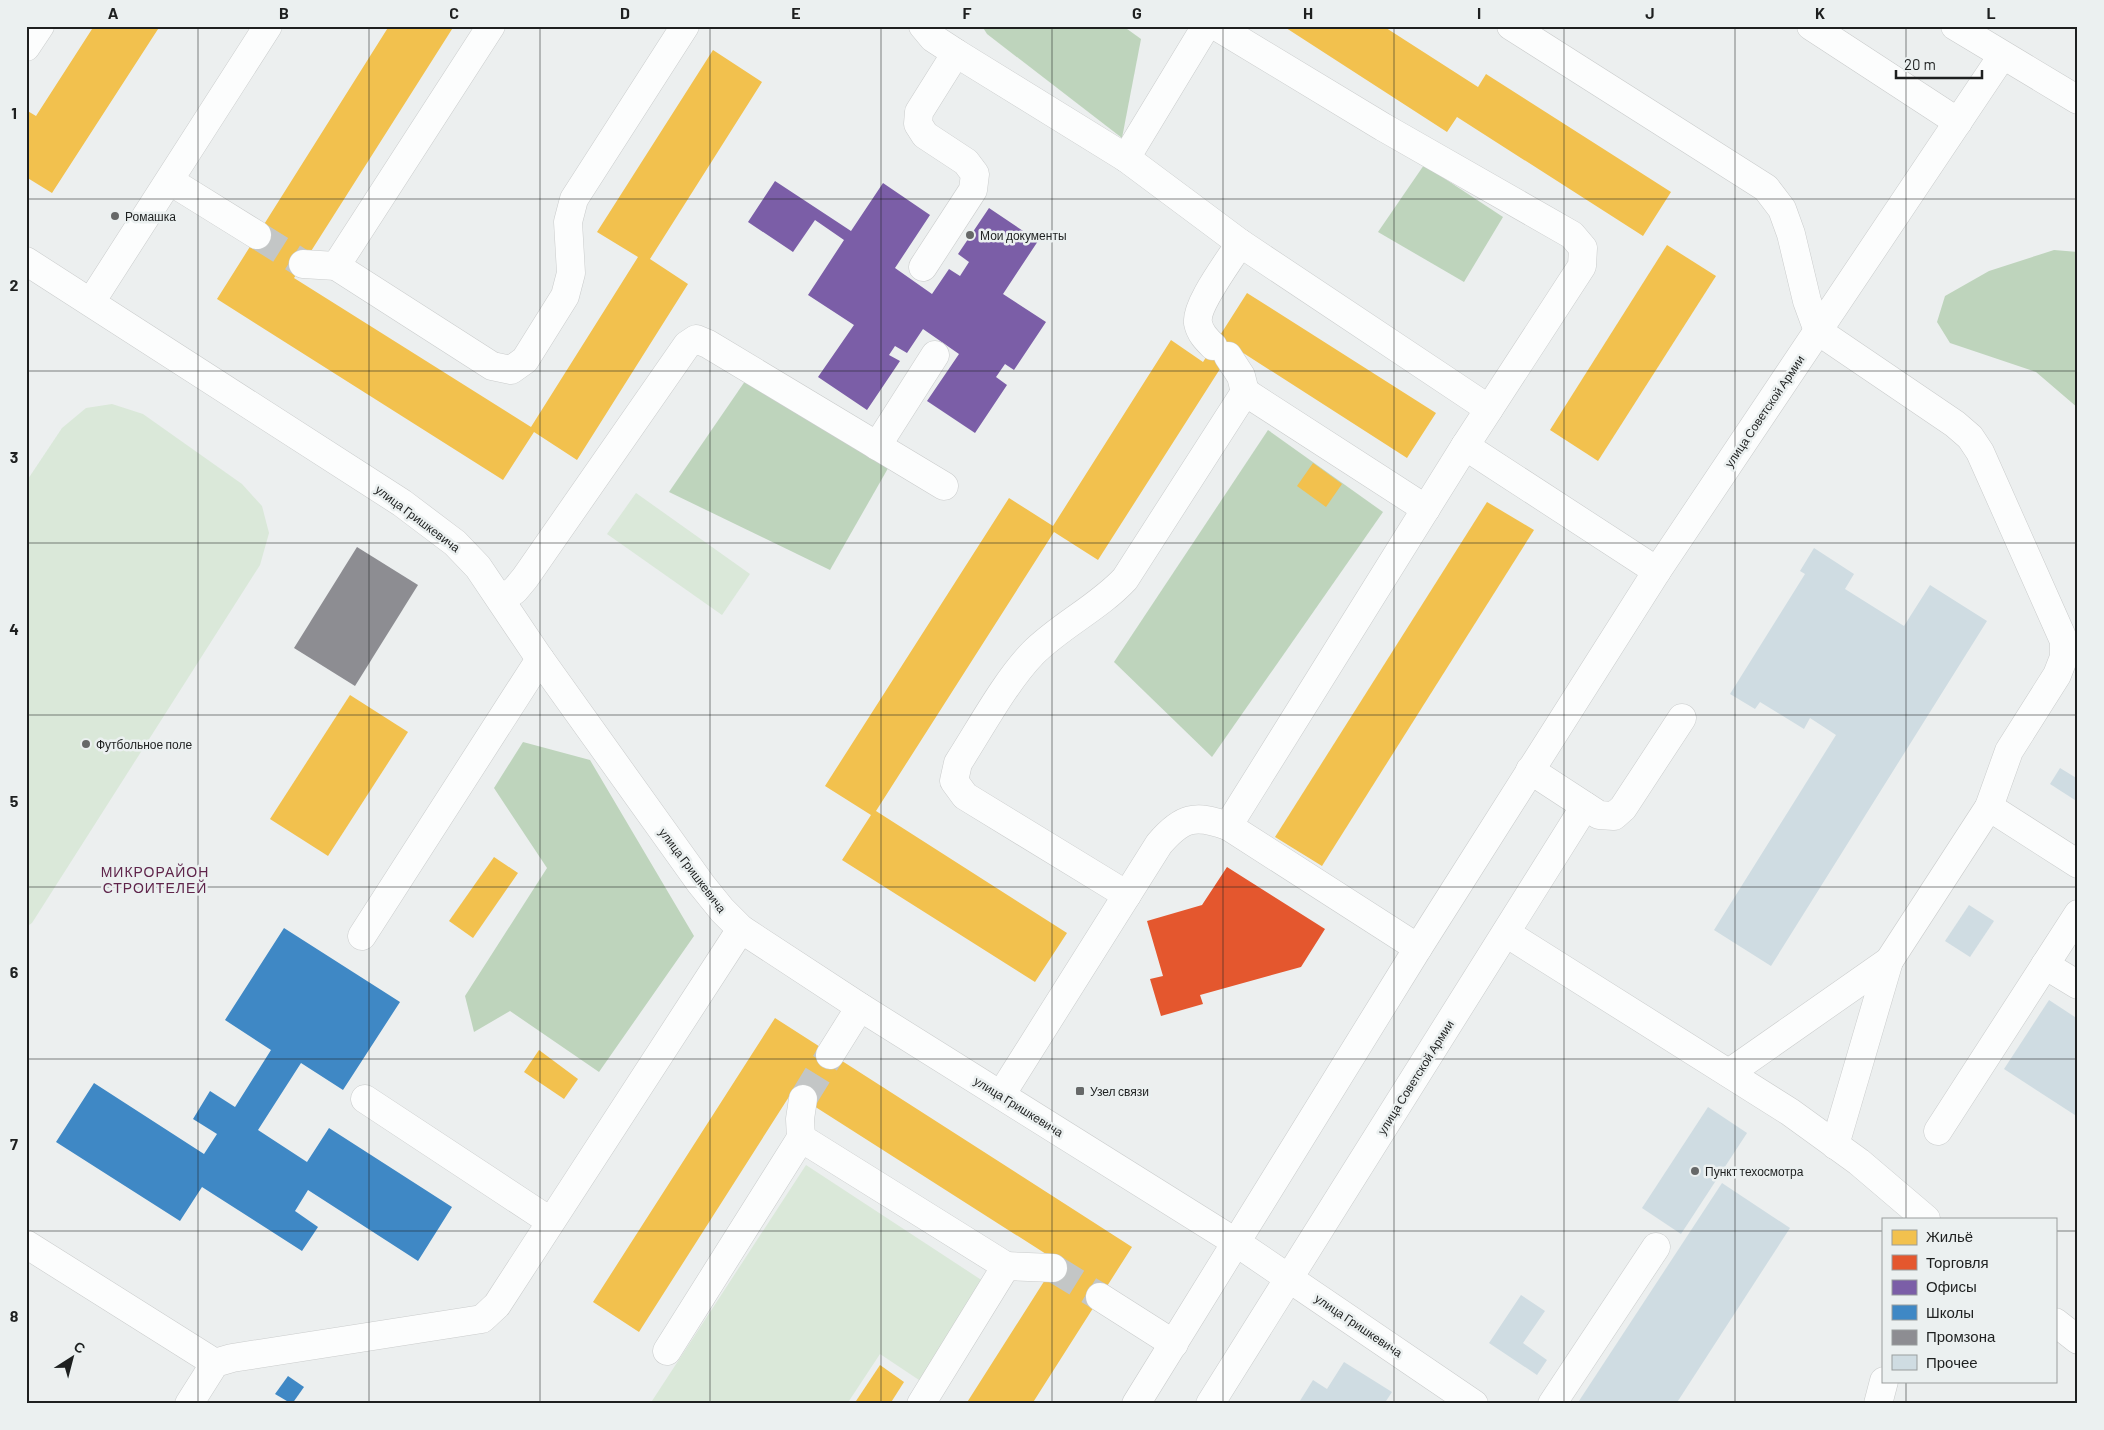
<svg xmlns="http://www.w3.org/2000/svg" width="2104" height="1430" font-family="Barlow,sans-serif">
	<rect width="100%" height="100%" fill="#ecefef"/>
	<g fill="#dae8d9">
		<polygon points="112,404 143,414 242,484 262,506 269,533 260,565 32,923 26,927 26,482 62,428 86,408"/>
		<polygon points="636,493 750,574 722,615 607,534"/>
		<polygon points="806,1165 986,1283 922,1382 880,1354 847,1404 650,1404"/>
	</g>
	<g fill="#bed4bc">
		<polygon points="982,26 1123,26 1141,39 1122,138 987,34"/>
		<polygon points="1424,165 1503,217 1464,282 1378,232"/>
		<polygon points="2054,250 2078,252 2078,408 2036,372 1950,343 1937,322 1945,296 1989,271"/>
		<polygon points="752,371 895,456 830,570 669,492"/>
		<polygon points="1268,430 1383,512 1212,757 1114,662"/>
		<polygon points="523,742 590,760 694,936 599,1072 510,1011 474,1032 465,996 547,868 494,788"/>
	</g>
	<g fill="#f2c14e">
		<polygon points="94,26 160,26 52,193 26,177 26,110 36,116"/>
		<polygon points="389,26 454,26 294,278 531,427 638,257 597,232 713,50 762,82 650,259 688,284 577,460 534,432 503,480 217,299"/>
		<polygon points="1283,26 1383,26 1478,87 1486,74 1671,192 1643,236 1457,117 1447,132"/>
		<polygon points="1667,245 1716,276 1598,461 1550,430"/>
		<polygon points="1247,293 1436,413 1407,458 1234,347 1098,560 1054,532 876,811 1067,933 1035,982 842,860 871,815 825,786 1009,498 1053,526 1171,340 1203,362"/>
		<polygon points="1313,463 1342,484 1326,507 1297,486"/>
		<polygon points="1487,502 1534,530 1322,866 1275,837"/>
		<polygon points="350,695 408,732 328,856 270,819"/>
		<polygon points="494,857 518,873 473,938 449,921"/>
		<polygon points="775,1018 1132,1247 1032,1404 966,1404 1057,1261 792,1092 639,1332 593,1302"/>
		<polygon points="539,1050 578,1079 564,1099 524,1072"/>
		<polygon points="880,1365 904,1382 890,1404 861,1404 856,1401"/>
	</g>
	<polygon fill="#e4572e" points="1227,867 1325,929 1301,967 1200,995 1203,1004 1161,1016 1150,979 1163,976 1147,921 1202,905"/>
	<polygon fill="#7b5ea7" points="775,181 851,231 883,183 930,215 895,268 932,294 949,269 960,276 969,262 958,254 989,208 1038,241 1003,294 1046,322 1014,370 1005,364 996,377 1007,385 975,433 927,401 959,354 923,329 907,353 895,346 889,355 900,361 867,410 818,377 854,325 808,295 844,240 815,220 793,252 748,222"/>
	<g fill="#3f88c5">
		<polygon points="284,928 400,1002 343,1090 301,1063 258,1130 307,1162 329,1128 452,1207 418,1261 308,1190 295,1211 318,1227 302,1251 202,1187 180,1221 56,1142 94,1083 204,1154 217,1134 193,1119 210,1091 235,1107 271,1050 225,1020"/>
		<polygon points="288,1376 304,1387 292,1404 275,1394"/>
	</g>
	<polygon fill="#8d8d92" points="357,547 418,585 355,686 294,648"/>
	<g fill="#cfdce2">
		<polygon points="1814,548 1854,574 1845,589 1904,626 1930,585 1987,621 1771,966 1714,930 1836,735 1810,718 1804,729 1760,702 1755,709 1730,694 1805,574 1800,571"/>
		<polygon points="2060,768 2078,779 2078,802 2050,784"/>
		<polygon points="1969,905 1994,921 1970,957 1945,941"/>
		<polygon points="2049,1000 2078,1019 2078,1117 2004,1069"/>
		<polygon points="1708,1107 1747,1133 1681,1234 1642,1208"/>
		<polygon points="1722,1183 1790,1228 1676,1404 1577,1404"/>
		<polygon points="1521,1295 1545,1311 1523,1343 1547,1360 1537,1375 1489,1343"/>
		<polygon points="1344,1362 1392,1392 1384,1404 1298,1404 1313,1380 1327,1389"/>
	</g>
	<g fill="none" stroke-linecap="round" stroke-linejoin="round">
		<g stroke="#c3c6c6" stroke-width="28" stroke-dasharray="28 14" stroke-linecap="butt">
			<polyline points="257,235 303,264"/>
			<polyline points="803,1099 830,1055"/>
			<polyline points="1053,1268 1100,1297"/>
		</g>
		<defs>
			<g id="minor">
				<polyline points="491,26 336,266 492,366 511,370 525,360 565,296 571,273 568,222 574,199 685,26"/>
				<polyline points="923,26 933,38 956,53 1126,158 1240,243 1489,409"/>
				<polyline points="1511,26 1766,188 1782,209 1791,234 1807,301 1818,331 1955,424 1970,437 1980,452 2064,641 2064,657 2057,675 2009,751 1989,807 1889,961 1729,1073"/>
				<polyline points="1811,26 1958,122"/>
				<polyline points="1955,26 2078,100"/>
				<polyline points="26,47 40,26"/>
				<polyline points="1126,158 1206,26"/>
				<polyline points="170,181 257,235"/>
				<polyline points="26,261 402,503 455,543 478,567 540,659 701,884 722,910 741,929 860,1007 1237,1243 1474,1404"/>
				<polyline points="303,264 336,266"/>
				<polyline points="923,267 973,190 975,174 966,162 925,135 918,124 919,112 956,53"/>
				<polyline points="91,302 268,26"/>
				<path d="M1213 346C1206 339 1200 333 1198 323 1195 305 1230 260 1240 243"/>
				<polyline points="1228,356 1241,376 1245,392"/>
				<polyline points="877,446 935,355"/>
				<polyline points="1465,446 1657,571"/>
				<polyline points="501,600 515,590 525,578 687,345 696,339 708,344 944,486"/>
				<polyline points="1530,770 1599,815 1614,816 1623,808 1682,718"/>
				<polyline points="1989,807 2078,864"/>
				<polyline points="1228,826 1418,948"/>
				<path d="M1127 895 965 796 954 781 958 763C980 729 1005 682 1033 653 1061 625 1098 608 1125 579L1245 392 1426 509"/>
				<polyline points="1506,933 1790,1112 1859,1162 1926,1219"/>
				<polyline points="362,936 540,659"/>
				<polyline points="2045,965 2078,985"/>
				<polyline points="830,1055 860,1007"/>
				<path d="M1001 1095 1159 844C1182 817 1195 814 1228 826L1465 446 1582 266 1583 248 1572 235 1383 127 1216 26"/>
				<polyline points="365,1099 550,1221"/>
				<polyline points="1938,1131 2078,914"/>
				<polyline points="801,1138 800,1119 803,1099"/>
				<polyline points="1835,1145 1889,961"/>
				<polyline points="26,1244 215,1363"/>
				<polyline points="1006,1266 1053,1268"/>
				<polyline points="1100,1297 1174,1344"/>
				<polyline points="2055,1322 2078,1340"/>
				<polyline points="667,1351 801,1138 1006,1266 921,1404"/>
				<polyline points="189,1404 215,1363 232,1358 482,1319 497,1305 741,929"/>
				<polyline points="1136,1404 1418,948 1657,571 2002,56"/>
				<polyline points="1210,1404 1585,806"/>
				<polyline points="1552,1404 1656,1247"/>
				<polyline points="1878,1404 1884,1381"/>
			</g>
		</defs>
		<use href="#minor" stroke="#cacccc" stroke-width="29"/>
		<use href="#minor" stroke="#fcfdfd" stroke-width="28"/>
	</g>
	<path fill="none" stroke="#1e2020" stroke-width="1" stroke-opacity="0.55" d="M198 26V1404M369 26V1404M540 26V1404M710 26V1404M881 26V1404M1052 26V1404M1223 26V1404M1394 26V1404M1564 26V1404M1735 26V1404M1906 26V1219M26 199H2078M26 371H2078M26 543H2078M26 715H2078M26 887H2078M26 1059H2078M26 1231H1883M2055 1231H2078M1906 1381V1404"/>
	<g fill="#666868" stroke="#ebf0f0" stroke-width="2">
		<circle cx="115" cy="216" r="5"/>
		<circle cx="970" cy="235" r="5"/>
		<circle cx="86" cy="744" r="5"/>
		<rect x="1075" y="1086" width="10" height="10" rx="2.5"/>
		<circle cx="1695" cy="1171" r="5"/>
	</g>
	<g text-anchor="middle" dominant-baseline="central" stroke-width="5" stroke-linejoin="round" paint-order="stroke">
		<g font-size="12" fill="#1e2020" stroke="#ebf0f0" text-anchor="start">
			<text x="125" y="216">Ромашка</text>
			<text x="980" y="235">Мои документы</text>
			<text x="96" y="744">Футбольное поле</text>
			<text x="1090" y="1091">Узел связи</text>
			<text x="1705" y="1171">Пункт техосмотра</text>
		</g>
		<g font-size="12" fill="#1e2020" stroke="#ebf0f0">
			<text transform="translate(1764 411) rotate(-56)">улица Советской Армии</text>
			<text transform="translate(418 518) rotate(37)">улица Гришкевича</text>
			<text transform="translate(693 870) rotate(53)">улица Гришкевича</text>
			<text transform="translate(1415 1077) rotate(-58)">улица Советской Армии</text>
			<text transform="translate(1019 1106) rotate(32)">улица Гришкевича</text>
			<text transform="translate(1359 1325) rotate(34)">улица Гришкевича</text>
		</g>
		<g font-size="14" letter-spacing="1" fill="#5f244a" stroke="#ebf0f0">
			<text x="155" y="871">МИКРОРАЙОН<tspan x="155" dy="16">СТРОИТЕЛЕЙ</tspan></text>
		</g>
	</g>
	<rect width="2104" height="1430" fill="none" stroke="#ebf0f0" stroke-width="55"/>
	<rect x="1882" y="1218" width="175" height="165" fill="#ebf0f0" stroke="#999d9d"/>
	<rect x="1892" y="1230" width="25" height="15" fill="#f2c14e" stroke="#999d9d"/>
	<text x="1926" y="1242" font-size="15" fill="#1e2020">Жильё</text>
	<rect x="1892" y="1255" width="25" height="15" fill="#e4572e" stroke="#999d9d"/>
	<text x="1926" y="1268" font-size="15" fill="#1e2020">Торговля</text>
	<rect x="1892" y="1280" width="25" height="15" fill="#7b5ea7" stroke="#999d9d"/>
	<text x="1926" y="1292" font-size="15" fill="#1e2020">Офисы</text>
	<rect x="1892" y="1305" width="25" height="15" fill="#3f88c5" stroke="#999d9d"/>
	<text x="1926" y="1318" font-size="15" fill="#1e2020">Школы</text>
	<rect x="1892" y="1330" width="25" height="15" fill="#8d8d92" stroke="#999d9d"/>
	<text x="1926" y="1342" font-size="15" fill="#1e2020">Промзона</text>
	<rect x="1892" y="1355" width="25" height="15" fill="#cfdce2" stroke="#999d9d"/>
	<text x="1926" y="1368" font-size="15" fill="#1e2020">Прочее</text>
	<g transform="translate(72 1358) rotate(36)" stroke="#ebf0f0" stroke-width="4" paint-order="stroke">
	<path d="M0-4L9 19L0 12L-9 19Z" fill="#1e2020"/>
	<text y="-8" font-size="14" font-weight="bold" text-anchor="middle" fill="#1e2020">С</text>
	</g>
	<path d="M1896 70v8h86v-8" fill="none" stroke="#1e2020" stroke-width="2.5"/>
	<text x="1904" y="70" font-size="15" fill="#1e2020" stroke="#ebf0f0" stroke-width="4" paint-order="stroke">20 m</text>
	<rect x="28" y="28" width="2048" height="1374" fill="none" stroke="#1e2020" stroke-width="2"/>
	<g font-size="16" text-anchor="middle" font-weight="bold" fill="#1e2020">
		<text x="113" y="19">A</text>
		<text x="284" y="19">B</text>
		<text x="454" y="19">C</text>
		<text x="625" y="19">D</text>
		<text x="796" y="19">E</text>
		<text x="967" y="19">F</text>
		<text x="1137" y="19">G</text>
		<text x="1308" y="19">H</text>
		<text x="1479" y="19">I</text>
		<text x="1650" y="19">J</text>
		<text x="1820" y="19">K</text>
		<text x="1991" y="19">L</text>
		<text x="14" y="119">1</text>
		<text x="14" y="291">2</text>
		<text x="14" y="463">3</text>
		<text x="14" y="635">4</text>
		<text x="14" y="807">5</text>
		<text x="14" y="978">6</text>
		<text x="14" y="1150">7</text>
		<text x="14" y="1322">8</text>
	</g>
</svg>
